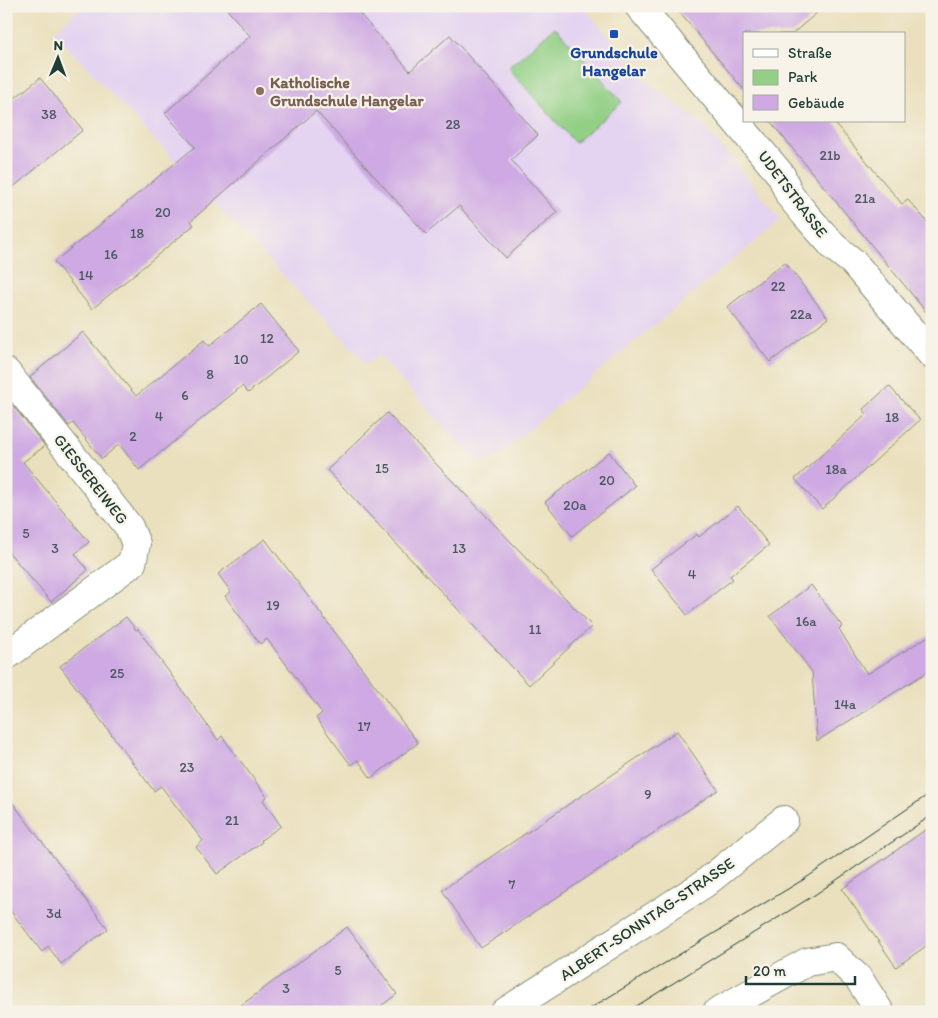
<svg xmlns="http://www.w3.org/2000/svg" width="938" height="1018" font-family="Itim,sans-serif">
	<rect width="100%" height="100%" fill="#f7f3e8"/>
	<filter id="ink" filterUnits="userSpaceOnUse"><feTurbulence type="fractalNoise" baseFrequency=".02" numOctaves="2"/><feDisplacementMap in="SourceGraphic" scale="10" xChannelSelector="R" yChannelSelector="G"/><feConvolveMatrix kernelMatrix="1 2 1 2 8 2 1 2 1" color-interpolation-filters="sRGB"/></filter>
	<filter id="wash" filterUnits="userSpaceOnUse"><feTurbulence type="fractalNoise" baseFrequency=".0096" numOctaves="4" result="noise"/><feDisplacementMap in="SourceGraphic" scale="20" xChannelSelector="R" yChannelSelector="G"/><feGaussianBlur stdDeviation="1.12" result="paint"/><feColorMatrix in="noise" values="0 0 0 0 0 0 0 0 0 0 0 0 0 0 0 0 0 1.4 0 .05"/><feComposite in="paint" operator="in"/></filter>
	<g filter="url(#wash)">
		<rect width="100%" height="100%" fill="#eae0bd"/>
		<polygon fill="#e4d3f1" points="83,6 583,6 644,79 704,126 781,220 496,457 488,461 479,461 472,458 379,355 367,364 53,32"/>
		<polygon fill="#93d086" stroke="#59865d" points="555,27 622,102 575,143 508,68"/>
		<g id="blocks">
			<g fill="#cea9e3">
				<polygon points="224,6 353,6 410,71 450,35 538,135 511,160 557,212 506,258 459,206 426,234 316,111 191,221 194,225 92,309 54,262 195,147 165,113 250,36"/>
				<polygon points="674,6 825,6 792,34 744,34 744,90"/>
				<polygon points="40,78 83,130 6,193 6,105"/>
				<polygon points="770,121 833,121 902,204 908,200 932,227 932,319"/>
				<polygon points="785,262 828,318 770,362 727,307"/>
				<polygon points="261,304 299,351 248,393 242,386 139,470 119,444 102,459 73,423 69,426 30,377 83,332 136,396 204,340 209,346"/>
				<polygon points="889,386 920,420 822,509 795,479 867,414 863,409"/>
				<polygon points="6,397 45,446 23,462 89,542 75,554 88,570 51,602 6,549"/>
				<polygon points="387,413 592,626 529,685 327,470"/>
				<polygon points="609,452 635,486 572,536 545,502"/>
				<polygon points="738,506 769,545 730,576 733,579 687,615 651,569 697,534 699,537"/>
				<polygon points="265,539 418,743 371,778 358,760 351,765 316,718 322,713 280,656 267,639 260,644 225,596 231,592 218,574"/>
				<polygon points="811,585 842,626 839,629 867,674 932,634 932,669 817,741 812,672 770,616"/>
				<polygon points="126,617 136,630 138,629 218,740 222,736 267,797 263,800 281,826 261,840 262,842 217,874 196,847 203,841 182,814 161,786 154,791 60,666"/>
				<polygon points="677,731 718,790 481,948 442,890"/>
				<polygon points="6,794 108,929 61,964 48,946 42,952 6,905"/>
				<polygon points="932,825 932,942 896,967 842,889"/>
				<polygon points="347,927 397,994 373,1012 232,1012"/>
			</g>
		</g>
	</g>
	<g filter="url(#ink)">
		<use href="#blocks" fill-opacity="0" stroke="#848e78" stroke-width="1"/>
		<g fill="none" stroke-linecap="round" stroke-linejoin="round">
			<defs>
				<g id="minor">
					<polyline points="639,6 781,175 790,196 804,213 834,247 853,262 932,355"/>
					<polyline points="6,372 129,527 136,544 132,563 6,656"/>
					<polyline points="505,1012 704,884 784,820"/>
					<polyline points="717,1012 807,962 836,957 859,979 880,1012"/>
				</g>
			</defs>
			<use href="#minor" stroke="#848e78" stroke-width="30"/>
			<use href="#minor" stroke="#fff" stroke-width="28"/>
			<g stroke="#1f3d34" stroke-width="1">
				<polyline points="584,1012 806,878 932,792"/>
				<polyline points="627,1012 816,894 932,815"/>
			</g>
		</g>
	</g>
	<rect fill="#1a4fb4" stroke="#f7f3e8" stroke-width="2" x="609" y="29" width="10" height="10" rx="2.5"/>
	<circle fill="#8d6e63" stroke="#f7f3e8" stroke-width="2" cx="260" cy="91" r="5"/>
	<g text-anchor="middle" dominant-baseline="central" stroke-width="4.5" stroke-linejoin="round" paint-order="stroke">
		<g font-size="14" fill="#4b5860">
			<text x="49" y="114">38</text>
			<text x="453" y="124">28</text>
			<text x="830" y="155">21b</text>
			<text x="865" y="198">21a</text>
			<text x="163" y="212">20</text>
			<text x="137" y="233">18</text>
			<text x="111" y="254">16</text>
			<text x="86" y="275">14</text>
			<text x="778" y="286">22</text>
			<text x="801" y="314">22a</text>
			<text x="267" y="338">12</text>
			<text x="241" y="359">10</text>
			<text x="210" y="374">8</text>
			<text x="185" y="395">6</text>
			<text x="159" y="416">4</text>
			<text x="892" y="417">18</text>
			<text x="133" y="436">2</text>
			<text x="382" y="468">15</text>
			<text x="836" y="469">18a</text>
			<text x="607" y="480">20</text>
			<text x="575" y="505">20a</text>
			<text x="26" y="533">5</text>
			<text x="55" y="548">3</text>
			<text x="459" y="548">13</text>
			<text x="692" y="574">4</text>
			<text x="273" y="605">19</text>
			<text x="806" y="621">16a</text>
			<text x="535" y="629">11</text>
			<text x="117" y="673">25</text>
			<text x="845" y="704">14a</text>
			<text x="364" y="726">17</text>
			<text x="187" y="767">23</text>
			<text x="648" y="794">9</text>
			<text x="232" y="820">21</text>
			<text x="512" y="884">7</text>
			<text x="54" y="913">3d</text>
			<text x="338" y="970">5</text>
			<text x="286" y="988">3</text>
		</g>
		<g font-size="16" font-weight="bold" fill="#164399" stroke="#f7f3e8">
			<text x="614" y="52">Grundschule<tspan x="614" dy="18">Hangelar</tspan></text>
		</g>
		<g font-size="16" font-weight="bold" fill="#785e54" stroke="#f7f3e8" text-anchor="start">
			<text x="270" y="82">Katholische<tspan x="270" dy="18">Grundschule Hangelar</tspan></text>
		</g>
		<g font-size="16" fill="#1f3d34" stroke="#f7f3e8">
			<text transform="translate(793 194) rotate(53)">UDETSTRASSE</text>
			<text transform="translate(91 479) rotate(52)">GIESSEREIWEG</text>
			<text transform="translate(647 919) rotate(-34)">ALBERT-SONNTAG-STRASSE</text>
		</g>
	</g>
	<rect width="938" height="1018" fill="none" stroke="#f7f3e8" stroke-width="25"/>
	<rect x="743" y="32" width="162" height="90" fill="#f7f3e8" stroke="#a1aaa0"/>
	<rect x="753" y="49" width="25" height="8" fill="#ffffff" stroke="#a1aaa0"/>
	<text x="788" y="58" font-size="15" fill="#1f3d34">Straße</text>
	<rect x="753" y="70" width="25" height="15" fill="#93d086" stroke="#a1aaa0"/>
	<text x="788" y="82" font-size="15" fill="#1f3d34">Park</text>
	<rect x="753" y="95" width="25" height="15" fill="#cea9e3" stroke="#a1aaa0"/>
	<text x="788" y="108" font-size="15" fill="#1f3d34">Gebäude</text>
	<g transform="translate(58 58) rotate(1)" stroke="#f7f3e8" stroke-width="4" paint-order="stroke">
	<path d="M0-4L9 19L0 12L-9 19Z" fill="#1f3d34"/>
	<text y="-8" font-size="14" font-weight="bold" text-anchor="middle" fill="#1f3d34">N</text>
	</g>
	<path d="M746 976v8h109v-8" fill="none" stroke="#1f3d34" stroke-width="2.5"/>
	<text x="753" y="976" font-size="15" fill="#1f3d34" stroke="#f7f3e8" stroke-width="4" paint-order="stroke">20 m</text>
</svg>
